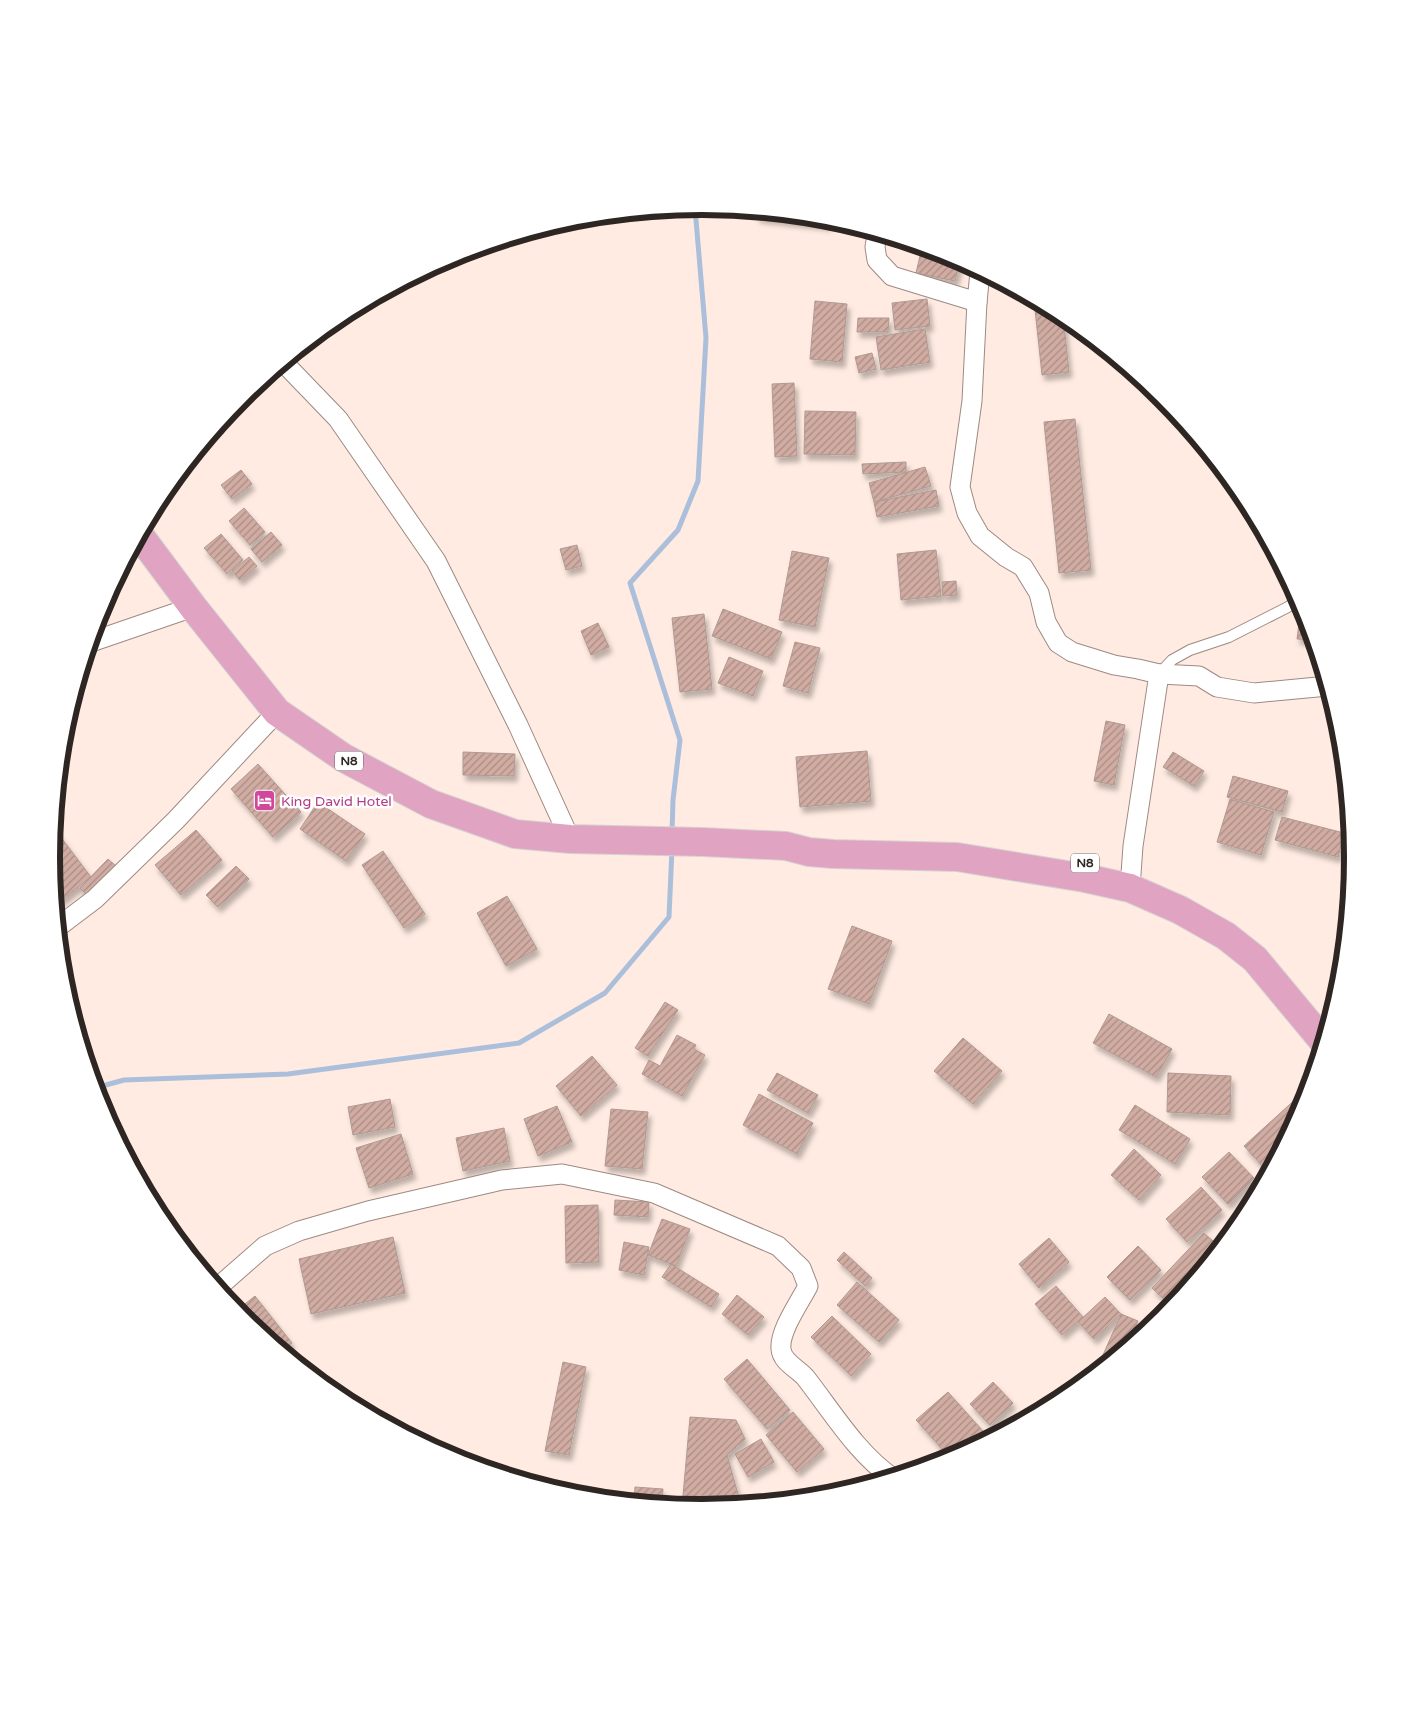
<svg xmlns="http://www.w3.org/2000/svg" width="1405" height="1716" font-family="'Varela Round',sans-serif">
	<defs>
		<pattern id="building-hatch" width="6" height="6" patternUnits="userSpaceOnUse" patternTransform="scale(1.25)"><rect width="6" height="6" fill="#d1aca2"/><path d="M-1 1l2-2M0 6l6-6M5 7l2-2" fill="none" stroke="#aa8c84"/></pattern>
		<filter id="shadow"><feDropShadow dx="3" dy="5.5" stdDeviation="2.5" flood-color="#0004"/></filter>
	</defs>
	<rect width="100%" height="100%" fill="#ffebe1"/>
	<g fill="none" stroke-linecap="round" stroke-linejoin="round">
		<g stroke="#abbfdb" stroke-width="5">
			<polyline points="672,833 673,800 680,740 630,583 678,530 698,481 706,338 695,208"/>
			<polyline points="95,1088 124,1080 288,1074 519,1043 605,993 669,917 672,849"/>
		</g>
	</g>
	<g fill="url(#building-hatch)" stroke="#ae9a94" filter="url(#shadow)">
		<polygon points="757,212 829,219 828,225 757,217"/>
		<polygon points="922,247 952,256 960,261 955,281 916,273"/>
		<polygon points="927,299 930,326 895,330 892,303"/>
		<polygon points="1034,300 1063,316 1069,372 1042,375"/>
		<polygon points="815,301 847,304 842,362 810,359"/>
		<polygon points="858,318 889,318 888,332 857,332"/>
		<polygon points="925,329 930,362 881,370 876,337"/>
		<polygon points="872,353 876,369 859,373 855,357"/>
		<polygon points="794,383 797,456 775,457 772,384"/>
		<polygon points="805,411 856,412 855,455 804,454"/>
		<polygon points="1075,419 1091,570 1059,573 1044,422"/>
		<polygon points="906,462 906,472 863,474 862,464"/>
		<polygon points="925,467 931,486 874,502 869,483"/>
		<polygon points="241,470 252,484 232,499 221,485"/>
		<polygon points="936,490 939,506 877,517 874,502"/>
		<polygon points="244,508 265,532 250,545 229,521"/>
		<polygon points="271,532 282,545 262,562 251,549"/>
		<polygon points="221,534 243,560 227,574 204,548"/>
		<polygon points="577,545 582,566 566,570 560,549"/>
		<polygon points="936,550 941,596 901,600 897,554"/>
		<polygon points="792,551 829,558 815,627 779,620"/>
		<polygon points="249,557 257,566 240,580 232,571"/>
		<polygon points="956,581 957,595 943,596 942,582"/>
		<polygon points="1301,607 1304,609 1314,640 1297,639"/>
		<polygon points="723,609 782,632 771,659 712,636"/>
		<polygon points="704,614 712,689 680,692 672,618"/>
		<polygon points="598,623 609,647 591,655 581,631"/>
		<polygon points="795,642 820,648 808,693 783,686"/>
		<polygon points="729,657 763,671 753,696 718,683"/>
		<polygon points="1106,721 1125,725 1114,785 1094,781"/>
		<polygon points="867,751 871,801 800,807 796,757"/>
		<polygon points="463,752 515,754 514,776 463,775"/>
		<polygon points="1173,752 1204,771 1194,786 1163,767"/>
		<polygon points="258,764 301,812 273,837 231,789"/>
		<polygon points="1233,776 1288,791 1282,812 1227,797"/>
		<polygon points="1230,799 1274,812 1261,855 1217,842"/>
		<polygon points="318,802 365,834 346,861 300,829"/>
		<polygon points="1282,817 1344,833 1338,857 1275,840"/>
		<polygon points="54,828 91,877 56,904 51,858"/>
		<polygon points="196,830 222,860 181,895 155,865"/>
		<polygon points="383,851 425,914 404,928 362,865"/>
		<polygon points="108,859 116,866 87,895 80,888"/>
		<polygon points="236,866 249,879 218,907 206,895"/>
		<polygon points="507,896 537,949 506,966 477,913"/>
		<polygon points="852,926 892,941 869,1004 828,989"/>
		<polygon points="665,1002 678,1010 648,1056 635,1048"/>
		<polygon points="1109,1014 1172,1049 1156,1077 1093,1043"/>
		<polygon points="677,1035 696,1045 694,1049 705,1055 682,1096 642,1074 649,1060 660,1066"/>
		<polygon points="963,1038 1002,1071 973,1104 934,1071"/>
		<polygon points="592,1056 617,1085 581,1116 556,1086"/>
		<polygon points="777,1073 818,1095 808,1113 767,1090"/>
		<polygon points="1168,1073 1231,1076 1230,1115 1167,1112"/>
		<polygon points="1310,1086 1304,1107 1279,1155 1264,1168 1244,1146"/>
		<polygon points="759,1094 813,1123 797,1154 743,1125"/>
		<polygon points="390,1099 395,1127 353,1135 348,1107"/>
		<polygon points="1135,1105 1190,1139 1175,1164 1119,1130"/>
		<polygon points="557,1106 572,1142 538,1156 524,1119"/>
		<polygon points="611,1109 648,1112 642,1169 605,1166"/>
		<polygon points="504,1128 510,1161 463,1171 456,1138"/>
		<polygon points="401,1134 413,1174 369,1188 356,1148"/>
		<polygon points="1134,1149 1161,1175 1139,1200 1111,1175"/>
		<polygon points="1229,1152 1254,1178 1228,1204 1202,1177"/>
		<polygon points="1201,1187 1222,1210 1187,1242 1166,1219"/>
		<polygon points="615,1200 649,1202 648,1217 614,1215"/>
		<polygon points="598,1205 599,1262 566,1263 565,1206"/>
		<polygon points="662,1219 690,1229 676,1266 648,1255"/>
		<polygon points="1204,1233 1221,1248 1172,1307 1152,1288"/>
		<polygon points="393,1237 405,1293 311,1314 299,1259"/>
		<polygon points="1049,1238 1069,1262 1039,1288 1019,1264"/>
		<polygon points="624,1242 649,1247 644,1275 619,1270"/>
		<polygon points="1138,1246 1161,1270 1130,1300 1107,1277"/>
		<polygon points="844,1252 872,1278 865,1286 837,1260"/>
		<polygon points="671,1264 719,1294 711,1307 662,1277"/>
		<polygon points="857,1282 899,1320 879,1342 837,1305"/>
		<polygon points="1056,1286 1083,1317 1062,1335 1035,1304"/>
		<polygon points="737,1295 764,1317 748,1335 722,1314"/>
		<polygon points="255,1296 292,1343 282,1351 242,1318 236,1311"/>
		<polygon points="1105,1297 1121,1314 1094,1339 1078,1322"/>
		<polygon points="1121,1314 1138,1321 1125,1350 1113,1360 1103,1355"/>
		<polygon points="832,1316 871,1354 851,1376 811,1337"/>
		<polygon points="747,1359 790,1410 767,1429 724,1379"/>
		<polygon points="563,1362 586,1367 569,1455 545,1451"/>
		<polygon points="993,1382 1013,1403 990,1425 970,1404"/>
		<polygon points="948,1392 983,1431 951,1459 916,1420"/>
		<polygon points="793,1412 824,1449 797,1472 766,1435"/>
		<polygon points="690,1417 736,1420 745,1439 727,1455 741,1505 702,1509 682,1507"/>
		<polygon points="761,1439 774,1462 748,1477 735,1454"/>
		<polygon points="635,1487 663,1489 662,1505 634,1503"/>
	</g>
	<g fill="none" stroke-linecap="round" stroke-linejoin="round">
		<defs>
			<polyline id="service" points="1159,674 1172,660 1190,650 1229,637 1288,607 1299,599"/>
			<g id="minor">
				<polyline points="877,234 875,247 877,260 892,276 977,302"/>
				<polyline points="980,272 977,302 972,401 960,487 967,513 980,536 1006,557 1023,567 1039,593 1046,622 1058,643 1072,652 1114,665 1138,669 1159,674 1133,846 1130,888"/>
				<polyline points="284,363 338,419 436,561 518,725 570,839"/>
				<polyline points="91,642 193,607"/>
				<polyline points="1159,674 1199,676 1217,687 1254,693 1328,686"/>
				<polyline points="58,927 95,899 176,820 277,712"/>
				<path d="M217 1288 265 1246 299 1231 368 1211 502 1180 562 1174 654 1193 778 1246 801 1268 808 1286C800 1302 779 1331 781 1349 782 1362 797 1368 805 1377 831 1410 858 1455 893 1478"/>
			</g>
			<polyline id="trunk" points="140,536 193,607 277,712 344,758 431,804 515,834 570,839 703,842 786,846 809,852 833,854 957,857 1085,878 1130,888 1180,910 1226,936 1255,959 1324,1042"/>
		</defs>
		<use href="#service" stroke="#9d8a82" stroke-width="12"/>
		<use href="#minor" stroke="#9d8a82" stroke-width="21"/>
		<use href="#trunk" stroke="#d5d4d3" stroke-width="30"/>
		<use href="#service" stroke="#fff" stroke-width="10"/>
		<use href="#minor" stroke="#fff" stroke-width="19"/>
		<use href="#trunk" stroke="#e0a4c2" stroke-width="28"/>
	</g>
	<defs>
		<symbol id="hotel-square" viewBox="-11 -11 22 22"><rect x="-9" y="-9" width="18" height="18" rx="4" fill="#d1479c" stroke="#fff"/><path d="M-6-4.5h1.5V1H6V5H4.5V3h-9V5H-6ZM-4 0a1.8 1.8 0 1 1 3.6 0ZM.5 0V-2.5h3Q6-2.5 6 0Z" fill="#fff"/></symbol>
	</defs>
	<g fill-rule="evenodd">
		<use href="#hotel-square" x="252" y="788" width="25" height="25"/>
	</g>
	<g text-anchor="middle" dominant-baseline="central" stroke-width="5" stroke-linejoin="round" paint-order="stroke">
		<g fill="#fff" stroke="#6c6764" stroke-width="1">
			<rect x="335" y="751.5" width="28" height="19" rx="4"/>
			<rect x="1071" y="853.5" width="28" height="19" rx="4"/>
		</g>
		<g font-size="12" font-weight="bold" fill="#2d2622">
			<text x="349" y="761">N8</text>
			<text x="1085" y="863">N8</text>
		</g>
		<g font-size="14" fill="#b23c85" stroke="#fff" text-anchor="start">
			<text x="281" y="801">King David Hotel</text>
		</g>
	</g>
	<path d="M0 0H1405V1716H0ZM60 857a642 642 0 1 1 1284 0a642 642 0 1 1-1284 0Z" fill="#fff" fill-rule="evenodd"/>
	<path fill="none" stroke="#2d2622" stroke-width="6" d="M60 857a642 642 0 1 1 1284 0a642 642 0 1 1-1284 0Z"/>
</svg>
